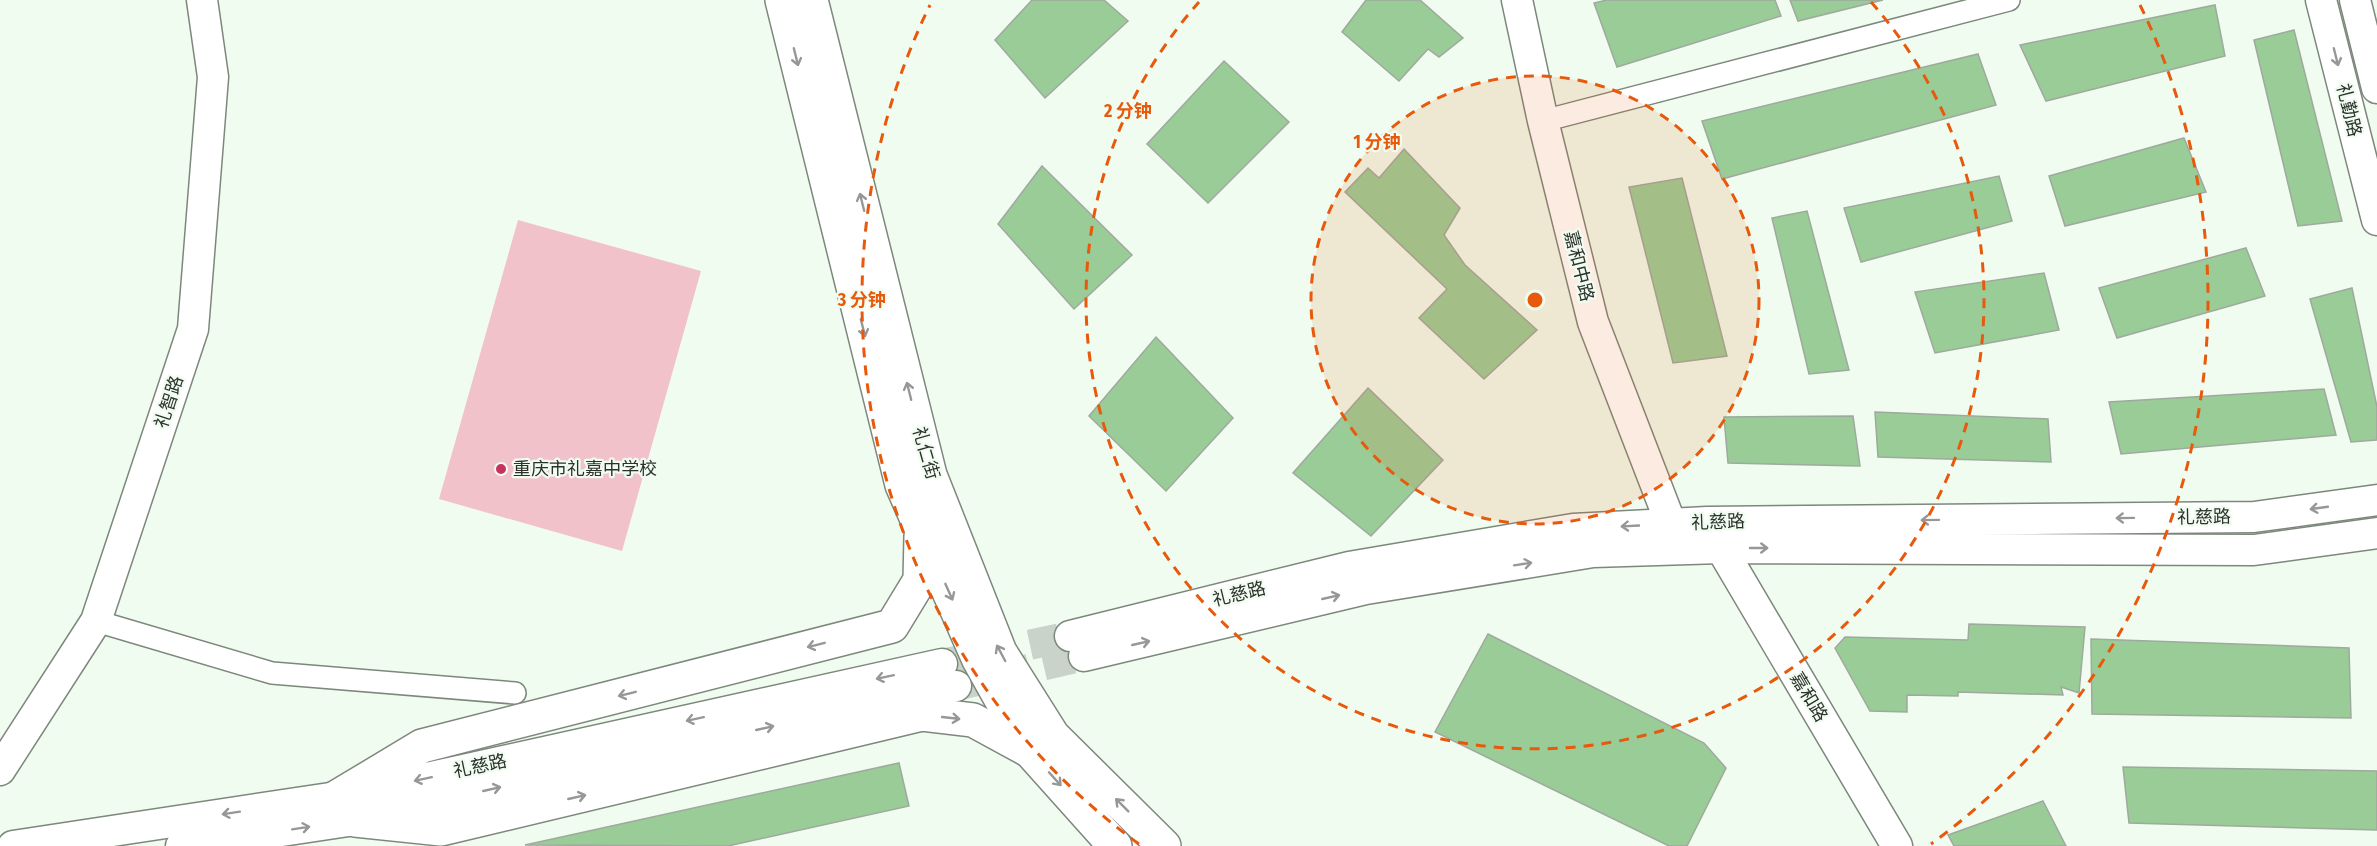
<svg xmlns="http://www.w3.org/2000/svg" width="2377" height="846" font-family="'Fira Sans Condensed','Noto Sans SC',sans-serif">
	<rect width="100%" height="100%" fill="#f0fcf0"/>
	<polygon fill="#f1c2ca" points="518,220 701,271 622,551 439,499"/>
	<g fill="#9acc98" stroke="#9fa99e" stroke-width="1.5">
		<polygon points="1032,0 1104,0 1128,21 1045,98 995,40"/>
		<polygon points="1366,0 1420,0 1463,38 1439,57 1428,49 1399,81 1342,32"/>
		<polygon points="1607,0 1775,0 1781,16 1617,67 1594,3"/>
		<polygon points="1790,0 1883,0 1798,21"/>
		<polygon points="2215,5 2225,56 2046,101 2020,45"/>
		<polygon points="2294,30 2342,221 2298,226 2254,40"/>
		<polygon points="1978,54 1996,105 1722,179 1702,121"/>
		<polygon points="1224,61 1289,122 1208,203 1147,144"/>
		<polygon points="2184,138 2206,192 2065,226 2049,176"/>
		<polygon points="1404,149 1460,208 1444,235 1465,265 1537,330 1484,379 1419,318 1447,289 1345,192 1368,168 1379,178"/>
		<polygon points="1042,166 1132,255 1074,309 998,224"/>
		<polygon points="1999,176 2012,221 1861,262 1844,208"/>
		<polygon points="1682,178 1727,356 1673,363 1629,187"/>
		<polygon points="1807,211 1849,370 1809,374 1772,218"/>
		<polygon points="2246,248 2265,296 2117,338 2099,288"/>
		<polygon points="2044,273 2059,330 1935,353 1915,292"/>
		<polygon points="2352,288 2377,407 2377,440 2351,442 2310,299"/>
		<polygon points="1156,337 1233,418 1166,491 1089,416"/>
		<polygon points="1368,388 1443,460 1371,536 1293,473"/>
		<polygon points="2324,389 2336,435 2121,454 2109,402"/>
		<polygon points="1875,412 2048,419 2051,462 1878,457"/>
		<polygon points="1853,416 1860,466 1728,463 1724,417"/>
		<polygon points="1969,624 2085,627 2079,693 2061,687 2063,695 1958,692 1958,696 1907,695 1907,712 1870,711 1835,648 1845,637 1968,640"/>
		<polygon points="1488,634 1704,743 1726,768 1687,846 1669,846 1435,732"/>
		<polygon points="2091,639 2349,648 2351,718 2092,714"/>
		<polygon points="899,763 909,806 728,846 525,845"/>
		<polygon points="2123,767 2377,771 2377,830 2129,823"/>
		<polygon points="2043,801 2066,846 1954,846 1948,835"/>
	</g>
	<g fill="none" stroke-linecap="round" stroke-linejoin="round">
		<g stroke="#c9d3c9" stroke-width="30" stroke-dasharray="30 15" stroke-linecap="butt">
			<polyline points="942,664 1070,636"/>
			<polyline points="956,686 1084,656"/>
		</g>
		<defs>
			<g id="street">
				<polyline points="1543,121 2009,0"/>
				<polyline points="96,621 272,673 515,693"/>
			</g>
			<g id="secondary">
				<polyline points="1517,0 1543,121 1593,322 1671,524"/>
				<polyline points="2321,0 2377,220"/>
				<polyline points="2355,0 2377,88"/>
				<polyline points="1721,548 1897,846"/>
				<polyline points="1070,636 1349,567 1573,529 1707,522 2254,517 2377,500"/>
				<polyline points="1084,656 1366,589 1593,552 1721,548 2254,550 2377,533"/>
				<polyline points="0,770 96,621 193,329 213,77 202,0"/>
				<polyline points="13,846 350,795 942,664"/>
				<polyline points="181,846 355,820 956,686"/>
			</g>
			<g id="primary">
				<polyline points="782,0 902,485 979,660 1030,751 1115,846"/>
				<polyline points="811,0 930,475 1000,652 1053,736 1164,846"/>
				<polyline points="337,797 422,746 892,626 920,580 921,536"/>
				<polyline points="355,820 441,829 922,714 973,720 1030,751"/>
			</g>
		</defs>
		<use href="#street" stroke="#7d877c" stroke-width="24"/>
		<use href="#secondary" stroke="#7d877c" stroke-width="33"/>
		<use href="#primary" stroke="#7d877c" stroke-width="36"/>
		<use href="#street" stroke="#fff" stroke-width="21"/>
		<use href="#secondary" stroke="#fff" stroke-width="30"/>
		<use href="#primary" stroke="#fff" stroke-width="33"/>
	</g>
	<defs><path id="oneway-shaft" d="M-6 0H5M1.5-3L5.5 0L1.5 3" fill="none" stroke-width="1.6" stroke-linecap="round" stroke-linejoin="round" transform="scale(1.5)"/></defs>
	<g stroke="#969896">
		<use href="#oneway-shaft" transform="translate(796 57) rotate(76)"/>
		<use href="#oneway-shaft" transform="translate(2336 57) rotate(76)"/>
		<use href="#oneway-shaft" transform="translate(862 202) rotate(-104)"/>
		<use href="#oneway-shaft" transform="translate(863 328) rotate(76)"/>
		<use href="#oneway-shaft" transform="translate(909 391) rotate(-104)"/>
		<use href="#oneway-shaft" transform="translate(2319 508) rotate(172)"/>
		<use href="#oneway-shaft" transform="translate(2125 518) rotate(179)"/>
		<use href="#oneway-shaft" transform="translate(1930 520) rotate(179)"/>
		<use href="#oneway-shaft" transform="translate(1630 526) rotate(177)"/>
		<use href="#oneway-shaft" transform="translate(1759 548)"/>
		<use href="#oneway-shaft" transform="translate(1523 564) rotate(-9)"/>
		<use href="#oneway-shaft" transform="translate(949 592) rotate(66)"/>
		<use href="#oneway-shaft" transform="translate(1331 597) rotate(-13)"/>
		<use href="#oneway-shaft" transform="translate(1141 643) rotate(-13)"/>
		<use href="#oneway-shaft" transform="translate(816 645) rotate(166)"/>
		<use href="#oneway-shaft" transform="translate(1001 653) rotate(-118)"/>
		<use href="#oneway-shaft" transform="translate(885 677) rotate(168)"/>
		<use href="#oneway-shaft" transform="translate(627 694) rotate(166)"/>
		<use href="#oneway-shaft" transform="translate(951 718) rotate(6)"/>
		<use href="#oneway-shaft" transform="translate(695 719) rotate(168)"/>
		<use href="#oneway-shaft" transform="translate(765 728) rotate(-13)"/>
		<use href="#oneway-shaft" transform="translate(423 779) rotate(168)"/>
		<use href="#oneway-shaft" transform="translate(1055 779) rotate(48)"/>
		<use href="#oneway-shaft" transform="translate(492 789) rotate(-13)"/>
		<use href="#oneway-shaft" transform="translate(577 797) rotate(-13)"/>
		<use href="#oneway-shaft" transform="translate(1122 805) rotate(-135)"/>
		<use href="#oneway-shaft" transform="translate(231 813) rotate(171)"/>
		<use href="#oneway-shaft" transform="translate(301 828) rotate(-9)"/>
	</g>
	<circle cx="1535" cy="300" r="224" fill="#e8590c" fill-opacity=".12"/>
	<g fill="none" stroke="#e8590c" stroke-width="3" stroke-dasharray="10 8">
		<circle cx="1535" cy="300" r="224"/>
		<path d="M1871 2A449 449 0 1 1 1199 2"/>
		<path d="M1139 844A673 673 0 0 1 930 5M2140 5A673 673 0 0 1 1931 844"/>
	</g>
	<circle fill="#c33561" stroke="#f0fcf0" stroke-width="2" cx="501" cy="469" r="6"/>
	<g text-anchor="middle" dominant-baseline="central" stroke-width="4.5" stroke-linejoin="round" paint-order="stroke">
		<g font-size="18" fill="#2d312d" stroke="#f0fcf0">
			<text transform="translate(2349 110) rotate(76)">礼勤路</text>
			<text transform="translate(1579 266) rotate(76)">嘉和中路</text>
			<text transform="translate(169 402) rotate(-72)">礼智路</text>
			<text transform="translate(926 453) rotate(74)">礼仁街</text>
			<text transform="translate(2204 517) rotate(-1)">礼慈路</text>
			<text transform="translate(1718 522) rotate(-2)">礼慈路</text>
			<text transform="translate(1239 594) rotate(-14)">礼慈路</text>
			<text transform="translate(1809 697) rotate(59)">嘉和路</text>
			<text transform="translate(480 766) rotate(-12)">礼慈路</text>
		</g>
		<g font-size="18" fill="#2d312d" stroke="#f0fcf0" text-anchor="start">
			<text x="513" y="469">重庆市礼嘉中学校</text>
		</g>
	</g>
	<circle cx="1535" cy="300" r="9" fill="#e8590c" stroke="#f0fcf0" stroke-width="3"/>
	<g font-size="18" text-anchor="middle" font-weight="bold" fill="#e8590c" stroke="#f0fcf0" stroke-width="4.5" stroke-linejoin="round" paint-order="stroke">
		<text x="1128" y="117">2 分钟</text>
		<text x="1377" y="148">1 分钟</text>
		<text x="862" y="306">3 分钟</text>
	</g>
</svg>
